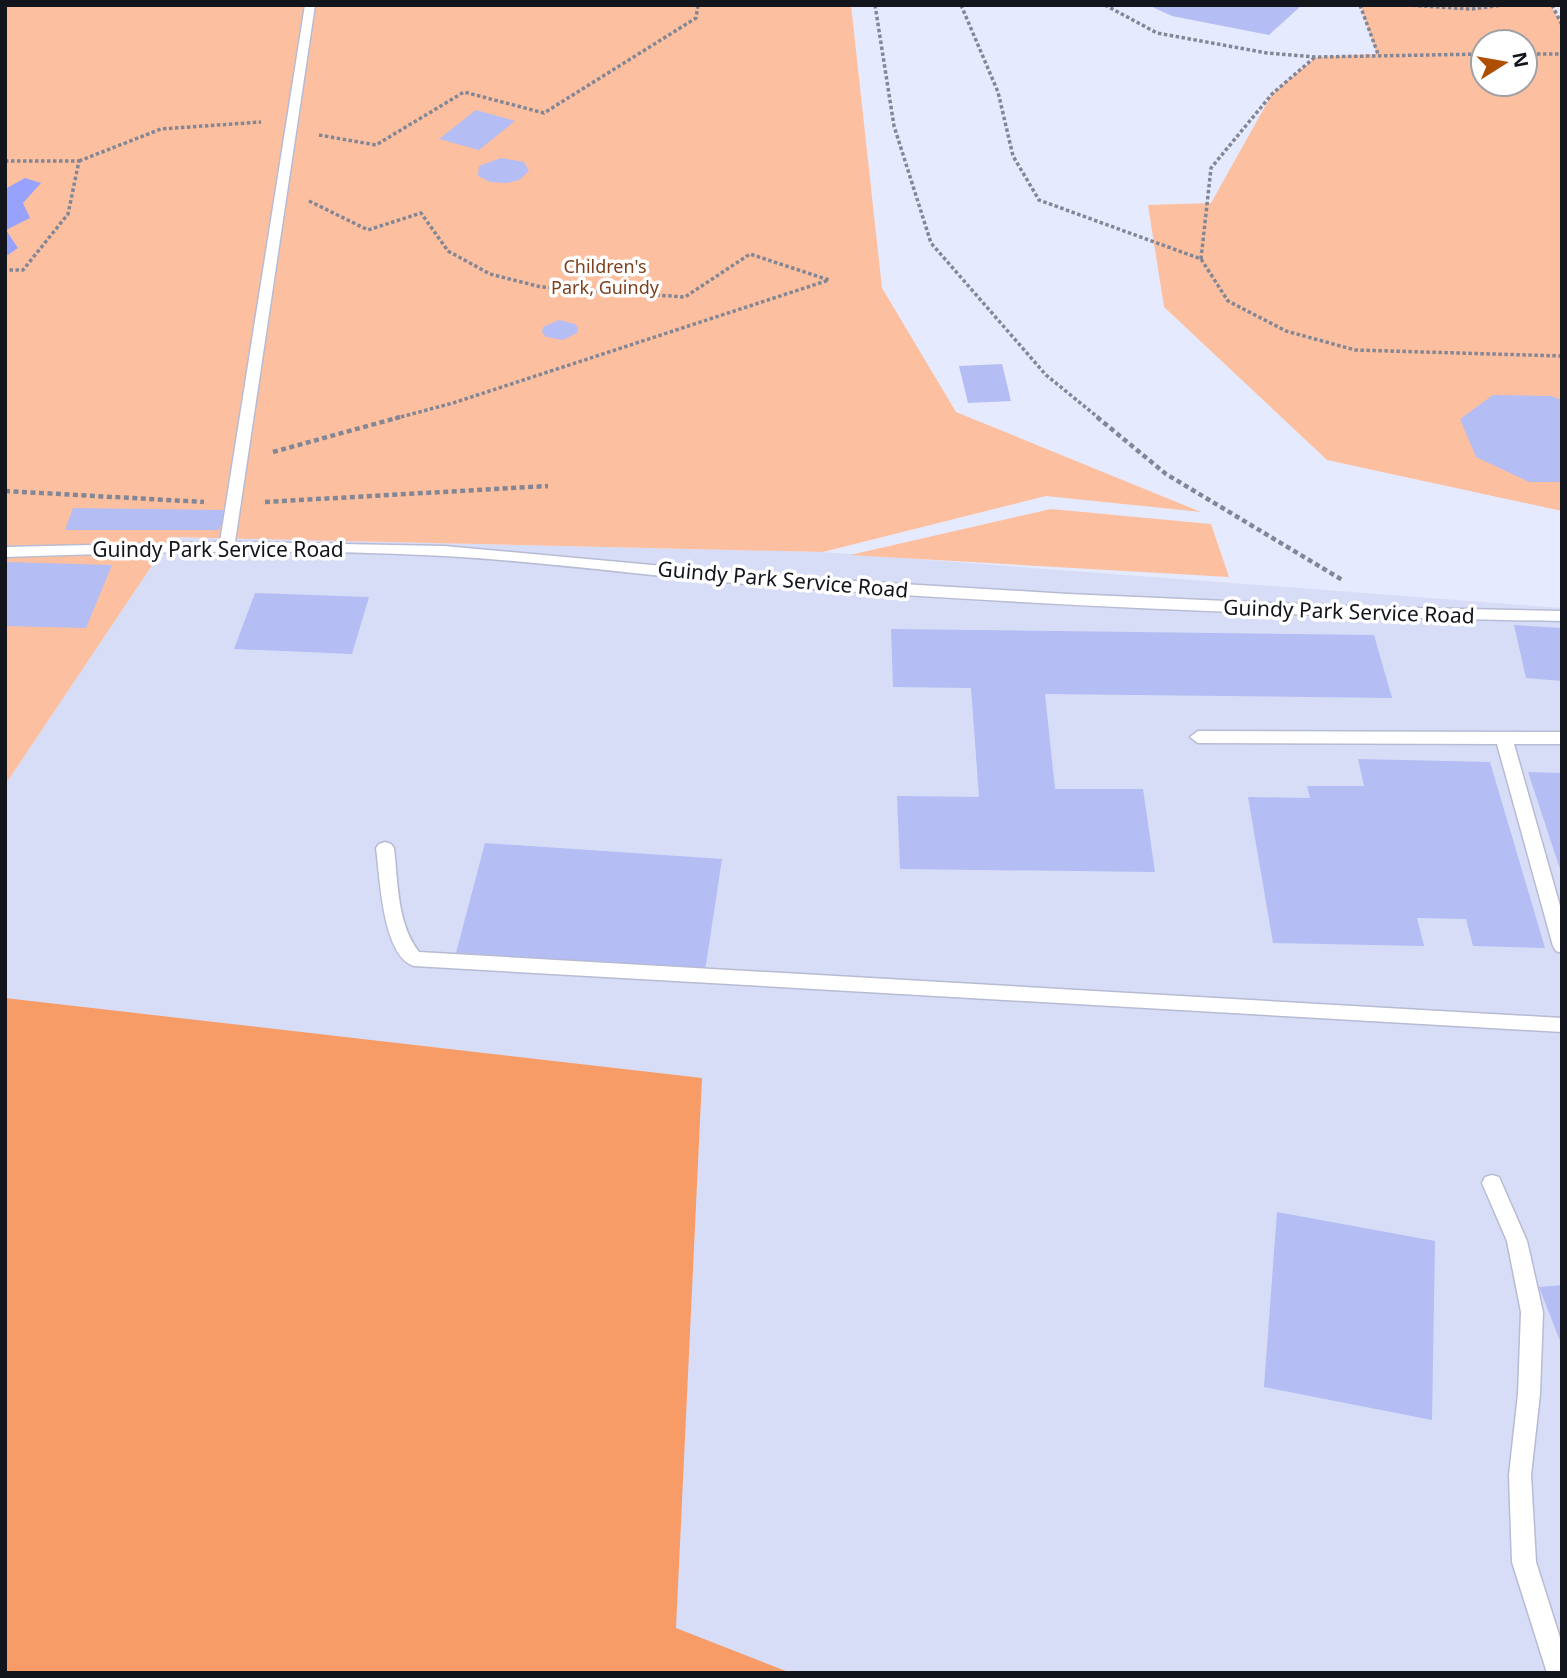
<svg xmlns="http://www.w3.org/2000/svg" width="1567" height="1678" font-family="'Noto Sans',sans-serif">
	<rect width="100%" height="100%" fill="#e6eafe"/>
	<polygon fill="#d8ddf7" points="170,537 823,552 1562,608 1562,1673 5,1673 5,785"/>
	<g fill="#fcc0a0" fill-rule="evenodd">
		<polygon points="5,5 851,5 882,288 956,412 1201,512 1046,496 823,552 171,537 5,785"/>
		<path d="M1360 5H1551L1562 25V511L1327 460 1164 307 1148 205 1211 203 1272 94 1316 57 1377 54ZM1483 42H1525V84H1483Z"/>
		<polygon points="1051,509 1211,524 1229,577 850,555"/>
	</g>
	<polygon fill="#f79b67" points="5,998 702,1078 676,1628 791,1673 5,1673"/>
	<polygon fill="#96a2fb" points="25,178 41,183 23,203 30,218 6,230 18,248 5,257 5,189"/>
	<g fill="#b4bdf4">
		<polygon points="1148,5 1302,5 1269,35 1172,16"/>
		<polygon points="476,110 515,121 479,150 439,139"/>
		<polygon points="501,158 524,162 529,171 519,180 507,183 490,182 478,176 479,166"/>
		<polygon points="559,320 575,324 578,328 577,333 563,340 546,337 542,332 543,327"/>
		<polygon points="1002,364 1011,401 968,403 959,366"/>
		<polygon points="1493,395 1551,396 1562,400 1562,482 1529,482 1476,457 1460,419"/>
		<polygon points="73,508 227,510 219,530 65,530"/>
		<polygon points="7,562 112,565 86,628 5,626"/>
		<polygon points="255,593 369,597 352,654 234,649"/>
		<polygon points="1514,625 1562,628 1562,681 1526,678"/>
		<polygon points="891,629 1374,635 1392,698 1045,694 1055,789 1143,789 1155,872 900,869 897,796 979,797 971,688 893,687"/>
		<polygon points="1358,759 1490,762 1545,948 1473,946 1466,919 1417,918 1424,946 1273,943 1248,797 1310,798 1307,786 1364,786"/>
		<polygon points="1528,772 1562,773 1562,872 1561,872"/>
		<polygon points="485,843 722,859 705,971 456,953"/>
		<polygon points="1277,1212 1435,1241 1432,1420 1264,1387"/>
		<polygon points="1562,1285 1562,1346 1539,1287"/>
	</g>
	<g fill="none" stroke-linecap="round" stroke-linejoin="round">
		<defs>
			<g id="service">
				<path d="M305 5H315L235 542 444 546 771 576 1068 594 1364 607 1562 611V621C1298 617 1034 605 771 586 662 578 553 562 444 556 298 548 151 552 5 557V547L220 542Z"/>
				<polygon points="1198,731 1562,732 1562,744 1514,744 1562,913 1562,953 1556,951 1553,946 1497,744 1198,743 1190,737"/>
				<path d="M385 842 391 844 394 848C398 882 397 924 419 952L1562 1018V1032L414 966C382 956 380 876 376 848L379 844Z"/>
				<polygon points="1492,1175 1499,1177 1527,1241 1543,1312 1540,1394 1531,1475 1536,1562 1562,1644 1562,1673 1547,1673 1512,1562 1509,1475 1518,1394 1521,1312 1507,1241 1482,1183 1485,1177"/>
			</g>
		</defs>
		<use href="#service" stroke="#b7bbd3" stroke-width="3"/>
		<g stroke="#838795" stroke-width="3.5" stroke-dasharray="3.5 2.5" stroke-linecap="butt">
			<polyline points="875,5 894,126 931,243 1046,375 1100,419"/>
			<polyline points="961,5 998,92 1013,156 1039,200 1201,259 1228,301 1286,331 1355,350 1562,356"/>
			<polyline points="1105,5 1157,33 1267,53 1316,57 1483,54"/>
			<polyline points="1360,5 1378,54"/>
			<polyline points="1406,5 1471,9 1504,5"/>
			<polyline points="1552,5 1562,25"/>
			<polyline points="1525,54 1562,54"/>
			<polyline points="319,135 376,145 464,92 544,113 696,18 698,5"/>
			<polyline points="5,161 79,161 68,214 23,270 5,270"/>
			<polyline points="79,161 161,129 261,122"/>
			<polyline points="309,201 368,230 421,213 448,251 490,274 541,287 685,297 750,254 829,280 453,403 393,419"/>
			<polyline points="1201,259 1211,168 1272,94 1315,57"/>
		</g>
		<g stroke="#838795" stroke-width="4.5" stroke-dasharray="5 3.5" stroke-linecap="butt">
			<polyline points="1097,417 1166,474 1344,581"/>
			<polyline points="273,452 400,417"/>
			<polyline points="5,491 204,502"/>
			<polyline points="265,502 548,486"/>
		</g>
		<use href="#service" fill="#fff" fill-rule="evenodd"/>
	</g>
	<g text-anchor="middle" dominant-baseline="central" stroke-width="7" stroke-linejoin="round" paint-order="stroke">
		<g font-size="18" fill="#7d411d" stroke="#fff">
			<text x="605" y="266">Children's<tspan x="605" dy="21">Park, Guindy</tspan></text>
		</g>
		<g font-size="21" fill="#13151d" stroke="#fff">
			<text x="218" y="549">Guindy Park Service Road</text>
			<text transform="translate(783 579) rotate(5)">Guindy Park Service Road</text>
			<text transform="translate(1349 611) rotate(2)">Guindy Park Service Road</text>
		</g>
	</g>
	<rect width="1567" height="1678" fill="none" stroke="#13151d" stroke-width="14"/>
	<g transform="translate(1504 63) rotate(79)"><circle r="33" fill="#ffffff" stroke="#a1a1a5" stroke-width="2"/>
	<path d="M0-5L12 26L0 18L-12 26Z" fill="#ae4e00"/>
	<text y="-10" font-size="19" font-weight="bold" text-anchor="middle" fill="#13151d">N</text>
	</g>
</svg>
